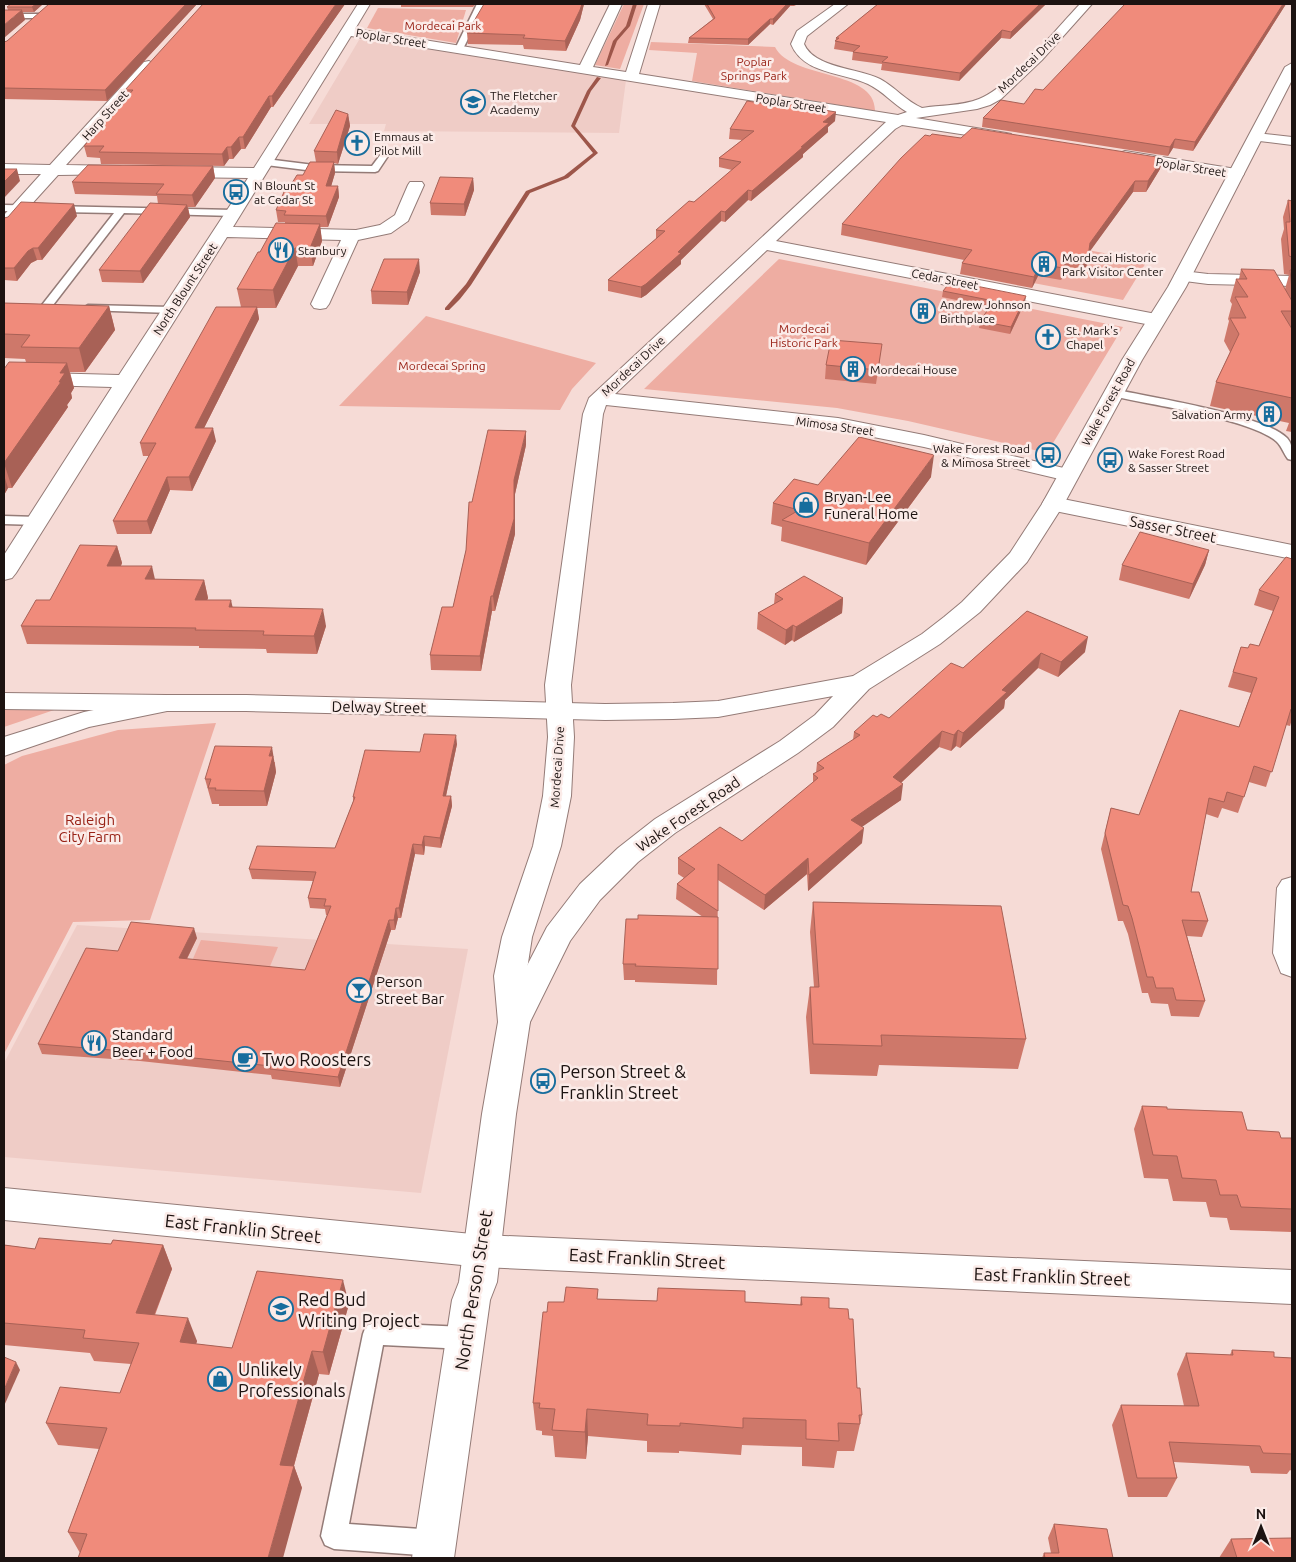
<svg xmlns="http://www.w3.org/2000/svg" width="1296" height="1562" font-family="Ubuntu,sans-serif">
	<rect width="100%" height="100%" fill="#f6dbd6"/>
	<g fill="#efccc6">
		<polygon points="362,39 626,80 619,133 384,131 386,124 309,124 359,40"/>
		<polygon points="77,925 468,949 421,1193 4,1157 4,1063"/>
	</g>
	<g fill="#eeada2">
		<polygon points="624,4 644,4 620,69 595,65"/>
		<polygon points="378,8 466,10 456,43 367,28"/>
		<path d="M651 42 775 47C792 80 876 69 875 111L692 81 697 53 649 50Z"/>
		<polygon points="995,233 1147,261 1123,300 965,270"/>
		<polygon points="779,259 1123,327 1047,453 908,421 837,408 644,389"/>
		<polygon points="426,316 596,363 572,389 560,410 339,406"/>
		<polygon points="4,704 60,706 60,708 4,727"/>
		<polygon points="216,723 150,920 73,922 4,1054 4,765 22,756 118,730"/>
		<polygon points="201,940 278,947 266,976 189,968"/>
	</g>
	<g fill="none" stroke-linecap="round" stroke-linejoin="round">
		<g fill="#9d564a" fill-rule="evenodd">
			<polygon points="633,4 637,4 630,26 617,41 608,65 605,66 613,41 626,26"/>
			<polygon points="597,77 601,78 591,91 575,126 598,153 568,178 530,193 471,285 460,299 449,310 445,310 445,308 466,284 526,191 564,176 593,153 571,126 587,91"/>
		</g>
		<defs>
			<g id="service">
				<polygon points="477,4 485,4 463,49 456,51 455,49"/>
				<polygon points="4,14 39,14 43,16 39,18 4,18"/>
				<polygon points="384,153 388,156 378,171 375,172 314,171 266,165 261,162 266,159 314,165 372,166 381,154"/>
				<polygon points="4,205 234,210 239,213 234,216 124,213 50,309 46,310 41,307 42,305 114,213 4,211"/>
				<polygon points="88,305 171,307 176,310 171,313 84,310 83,308"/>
				<path d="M1113 389C1149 397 1265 415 1287 438 1293 445 1292 451 1292 460L1288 459C1284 454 1282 447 1277 442 1251 418 1147 405 1109 395L1107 393 1109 391Z"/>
				<polygon points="4,516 38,517 45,521 38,525 4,524"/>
				<polygon points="374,1323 465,1327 473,1330 476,1338 473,1346 465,1349 383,1345 349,1524 435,1530 444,1534 448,1543 444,1552 435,1556 334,1549 325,1545 321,1536 363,1334 366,1326"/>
			</g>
			<g id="minor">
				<path d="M358 4H370L355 29 580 65 610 4H622L593 67 626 72 648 4H660L639 74 898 115 907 112C893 104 883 91 868 84 842 72 803 74 791 44L797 31 835 4H848L807 36 804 44C814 68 858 68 880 79 895 87 906 101 922 108 940 105 962 106 979 99 1010 87 1056 29 1080 4H1092L1042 60 1001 99 990 105 977 109 916 118 1006 133 1011 134 1013 137 1011 140 1006 141 902 125 895 129 776 241 1156 314 1162 316 1165 320 1162 324 1156 326 767 250 615 394 838 418 924 435 1068 469 1076 470 1079 475 1076 480 1068 481 924 447 838 430 606 405 603 414 571 685 574 737 571 796 561 846 532 937 526 976 530 1022 525 1031 514 1035 503 1031 498 1022 494 976 502 937 533 846 543 796 548 737 545 685 583 414 589 398 886 122 351 36 233 227 356 230 380 225 395 215 408 185 410 182H422L424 185 408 221 391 233 358 240 329 304 326 308 320 309 314 308 311 304 341 240 227 237 16 573 12 578 4 580V555L112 387 4 384V372L119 375 248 178 178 177 173 175 170 172 173 169 178 167 254 168Z"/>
				<polygon points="149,61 156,65 154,68 66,165 120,166 125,168 128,171 125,174 58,175 10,228 4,230 4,215 41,174 4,174 4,164 50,165 144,62"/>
				<polygon points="1256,133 1292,137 1292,145 1251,140 1249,137 1251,134"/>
				<polygon points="1125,151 1236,169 1241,171 1244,174 1241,177 1236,179 1120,159 1117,156 1120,153"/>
				<polygon points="1053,497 1292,545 1292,559 1045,509 1042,504 1045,499"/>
				<polygon points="4,693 166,695 175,697 179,703 175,709 166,711 4,709"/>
				<polygon points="1292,877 1292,977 1281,973 1273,953 1277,888 1282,880"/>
				<polygon points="4,1188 482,1235 1292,1270 1292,1304 482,1267 4,1220"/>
			</g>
			<polygon id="tertiary" points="1183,271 1208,274 1292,276 1292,286 1208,284 1177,280 1174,276 1177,272"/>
			<polygon id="secondary" points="1292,63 1292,80 1186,287 1142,360 1064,504 1027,562 980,612 940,644 869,689 833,727 798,753 675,833 638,862 600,900 570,941 530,1022 516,1114 497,1282 490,1300 454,1558 412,1558 452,1300 459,1282 482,1114 498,1022 547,927 580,884 618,848 655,819 780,741 815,715 833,696 718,717 673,719 605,720 246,711 167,711 89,727 4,756 4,737 84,712 167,695 246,695 605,704 673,703 718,701 853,676 922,634 944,617 962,602 1010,553 1042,504 1122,360 1168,287 1285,67"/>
		</defs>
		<use href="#service" stroke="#947b77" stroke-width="3"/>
		<use href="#minor" stroke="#947b77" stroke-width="2"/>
		<use href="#tertiary" stroke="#947b77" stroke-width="2"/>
		<use href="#secondary" stroke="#947b77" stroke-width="2"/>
		<use href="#service" fill="#fff" fill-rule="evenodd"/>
		<use href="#minor" fill="#fff" fill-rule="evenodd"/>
		<use href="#tertiary" fill="#fff" fill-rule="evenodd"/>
		<use href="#secondary" fill="#fff" fill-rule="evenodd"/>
	</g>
	<g fill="#ce786a">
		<polygon points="43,4 34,12 23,12 25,20 8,10 7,7"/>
		<polygon points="197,4 107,101 4,99 4,42"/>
		<polygon points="345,4 273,107 271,107 245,149 241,149 233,159 229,159 224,166 101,164 100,158 87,157 84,146 126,97 125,90"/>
		<polygon points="401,4 476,4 473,7 401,7"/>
		<polygon points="582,4 584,4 580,20 566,51 524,49 523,45 468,44 467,33"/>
		<polygon points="704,4 798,4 794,6 790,6 773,25 770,24 748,45 688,43 689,38 713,19"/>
		<polygon points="878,4 1046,4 1010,39 1001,38 959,81 881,70 882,64 852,60 853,52 834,49 836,38"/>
		<polygon points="1286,4 1193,151 1173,148 1168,156 982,127 983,118 1024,104 1043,90"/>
		<polygon points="348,114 350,126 338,164 334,163 335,173 331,186 338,186 339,197 328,227 320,227 322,241 313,266 298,266 276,308 257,308 259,319 204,428 216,441 192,491 170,490 151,534 117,534 113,521 149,456 143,456 140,443 241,307 237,289 260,252 285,223 285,222 278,222 276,210 292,183 303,175 316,162 314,151"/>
		<polygon points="835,121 828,127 828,132 803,154 803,157 751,201 748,200 725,222 721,221 681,260 681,264 646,295 641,298 608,291 608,280 656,239 656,230 694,202 732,170 719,167 719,158 742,140 729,139 730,129"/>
		<polygon points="961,138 1160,169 1146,192 1133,192 1089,252 1086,268 1079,274 1063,276 1061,280 1038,276 1032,288 960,274 962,263 964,260 841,235 842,224"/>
		<polygon points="213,166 215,178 195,207 188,207 190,217 143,283 102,282 99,270 158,204 157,196 75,194 72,182"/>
		<polygon points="473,178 474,190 465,216 431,215 430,203"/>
		<polygon points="1292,195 1292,432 1286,431 1289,423 1210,406 1216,382 1230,352 1224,341 1229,321 1228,319 1232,304 1230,301 1236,279 1239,279 1241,269 1285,289 1289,275 1284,274 1281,239 1284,229 1283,217 1288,200 1291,201"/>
		<polygon points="77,216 42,260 37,260 31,263 17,281 4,280 4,218"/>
		<polygon points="420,272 408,305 372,304 371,291"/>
		<polygon points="943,291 1025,302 1010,334 979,328 980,321 990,307 942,297"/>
		<polygon points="4,303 109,306 115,330 85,372 70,372 74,388 71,393 72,398 67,405 68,407 12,488 8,488 4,495 4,369 26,362 25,359 4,358"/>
		<polygon points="880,358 876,384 825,379 826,365"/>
		<polygon points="526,445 515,494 515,534 495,611 492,611 481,671 431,670 430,655 453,607 466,550 472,502"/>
		<polygon points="931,477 866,565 781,541 782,527 771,524 773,503 818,485"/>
		<polygon points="117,546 122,563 121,566 155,580 204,580 208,598 207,600 233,607 326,626 317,654 267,653 266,649 199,648 199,646 27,644 21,626 50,600"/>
		<polygon points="1209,550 1205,565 1189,599 1119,580 1122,565"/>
		<polygon points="1292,559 1292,719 1290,726 1286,725 1266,787 1249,782 1238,813 1222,808 1218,818 1206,814 1191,892 1208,921 1202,937 1187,936 1205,1001 1199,1017 1171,1016 1168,1004 1151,1003 1148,993 1142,993 1128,934 1123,921 1118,921 1101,849 1107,824 1111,808 1139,815 1239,727 1251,693 1228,687 1241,647 1248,648 1259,646 1273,611 1254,605 1259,590"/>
		<polygon points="775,594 843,598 842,613 794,642 792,640 785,645 757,629 758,613 774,604"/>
		<polygon points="1027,611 1085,652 1058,677 1038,668 1005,700 1004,708 960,748 956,746 951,751 939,747 901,783 901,800 862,826 862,843 808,891 807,874 764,910 718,880 717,985 635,982 635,980 624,980 623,964 638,919 703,917 676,899 677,884 684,878 678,874 678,858 742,841 813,783 813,774 816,773 817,763 853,740 854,732 877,717 889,718 963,668"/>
		<polygon points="457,744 446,796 451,796 452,806 441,848 425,846 424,855 415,854 401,918 398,918 395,930 391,930 340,1087 272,1079 271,1075 140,1061 42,1054 38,1044 118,951 197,938 187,959 305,970 327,915 326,915 325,909 310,908 308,898 313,881 252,879 249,869 335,848 353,802 353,797 420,752"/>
		<polygon points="275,762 275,764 276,772 267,806 219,806 219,804 212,804 205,779"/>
		<polygon points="813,902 1026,1039 1018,1069 879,1065 877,1076 810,1074 806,1017 810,987 814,987 810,932"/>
		<polygon points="1142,1106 1167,1109 1247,1130 1281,1138 1292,1143 1292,1232 1230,1230 1227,1218 1210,1217 1206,1202 1173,1201 1168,1179 1144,1178 1134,1129"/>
		<polygon points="111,1244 163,1245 172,1269 155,1315 197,1341 196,1344 232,1348 349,1304 329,1375 319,1374 294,1466 302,1488 80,1553 68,1532 99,1449 58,1445 46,1423 120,1393 131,1364 94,1361 90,1353 4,1345 4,1245 35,1249"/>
		<polygon points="801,1297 829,1308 849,1319 857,1388 862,1415 854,1451 837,1451 834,1468 802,1466 802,1447 742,1445 741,1455 679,1451 679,1453 647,1452 647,1441 588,1436 586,1459 555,1457 553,1436 542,1435 542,1431 536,1430 533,1403 547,1312 564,1302 598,1299 657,1301 745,1302 800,1305"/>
		<polygon points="1232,1350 1274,1357 1292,1358 1292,1471 1290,1470 1287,1474 1251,1473 1249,1466 1174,1462 1177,1478 1167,1497 1128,1497 1112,1425 1121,1405 1184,1406 1177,1374 1186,1353 1230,1355"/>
		<polygon points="1054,1524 1113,1558 1042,1558 1044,1553 1051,1553 1048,1538"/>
		<polygon points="1231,1539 1292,1558 1219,1558"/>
	</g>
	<g fill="#a86156">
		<polygon points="36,4 43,4 34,12 32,7"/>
		<polygon points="186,4 197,4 107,101 105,90"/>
		<polygon points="336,4 345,4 273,107 272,96"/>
		<polygon points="582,4 584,4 580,20 566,51 565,41"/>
		<polygon points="787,4 790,4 790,6 773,25 773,19"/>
		<polygon points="1040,4 1046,4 1010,39 1011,32"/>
		<polygon points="1283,4 1286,4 1193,151 1195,142"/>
		<polygon points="22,10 25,20 4,38 4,25"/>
		<polygon points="770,19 770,24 748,45 748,39"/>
		<polygon points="1002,30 1001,38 959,81 960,73"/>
		<polygon points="269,96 271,107 245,149 243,137"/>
		<polygon points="836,112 835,121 828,127 828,132 803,154 803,157 751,201 752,191 801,147 823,122"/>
		<polygon points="348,114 350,126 338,164 337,152"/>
		<polygon points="239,137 241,149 233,159 231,147"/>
		<polygon points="1175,139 1173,148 1168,156 1170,147"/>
		<polygon points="227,147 229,159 224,166 222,154"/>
		<polygon points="1163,158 1160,169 1146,192 1148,181"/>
		<polygon points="334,162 335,173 328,197 326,186"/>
		<polygon points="213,166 215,178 195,207 192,195"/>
		<polygon points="17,169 20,181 4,198 4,182"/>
		<polygon points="473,178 474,190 465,216 464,204"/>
		<polygon points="1135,181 1133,192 1088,254 1090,243"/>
		<polygon points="338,186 339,197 328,227 326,216"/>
		<polygon points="748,190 748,200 725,222 725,212"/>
		<polygon points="74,204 77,216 42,260 38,248"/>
		<polygon points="187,205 190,217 143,283 140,271"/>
		<polygon points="721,211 721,221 681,260 681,264 646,295 641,298 641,287"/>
		<polygon points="320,224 322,241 313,266 310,248"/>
		<polygon points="33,248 37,260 31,263 17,281 14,268 28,251"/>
		<polygon points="295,248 298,266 276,308 273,290"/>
		<polygon points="1088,257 1086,268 1079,274 1082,263"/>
		<polygon points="419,259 420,272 408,305 407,292"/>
		<polygon points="1040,264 1038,276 1032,288 1034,277"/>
		<polygon points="1065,264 1063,276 1061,280 1063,268"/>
		<polygon points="1026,296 1025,302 1010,334 1011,327"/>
		<polygon points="109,306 115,330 85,372 79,348"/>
		<polygon points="257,307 259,319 198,440 195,428"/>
		<polygon points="67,363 74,388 71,393 72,398 67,405 68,407 12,488 4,463 59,382 60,373"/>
		<polygon points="213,428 216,441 192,491 189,477"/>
		<polygon points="526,431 526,445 515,494 515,534 495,611 493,596 514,480"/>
		<polygon points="934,455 931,477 866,565 869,543"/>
		<polygon points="4,475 8,488 4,495"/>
		<polygon points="167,477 170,490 151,534 147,521"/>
		<polygon points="117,546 122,563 112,584 107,566"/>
		<polygon points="1209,550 1205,565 1189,599 1193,584"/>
		<polygon points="152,566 156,584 145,579"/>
		<polygon points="204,580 208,598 200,618 195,600"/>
		<polygon points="491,596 492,611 481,671 480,656"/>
		<polygon points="843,598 842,613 794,642 796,627"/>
		<polygon points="231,600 235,618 229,607"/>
		<polygon points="323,609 326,626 317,654 314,636"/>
		<polygon points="793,625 792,640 785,645 786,630"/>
		<polygon points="1088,637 1085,652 1058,677 1061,662"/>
		<polygon points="1041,653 1038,668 1005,700 1004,708 960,748 963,733 1002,690"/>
		<polygon points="958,730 956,746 951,751 954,735"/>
		<polygon points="942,731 939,747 890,793 893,777"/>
		<polygon points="456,735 457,744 444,805 443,796"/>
		<polygon points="272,747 276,772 267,806 264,791 269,756"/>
		<polygon points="903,784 901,800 849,836 851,820"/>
		<polygon points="451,796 452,806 441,848 440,838"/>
		<polygon points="864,828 862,843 808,891 809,875"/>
		<polygon points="424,836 425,846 424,855 422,845"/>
		<polygon points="413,844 415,854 401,918 399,908"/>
		<polygon points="808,858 807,874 764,910 765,895"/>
		<polygon points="396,908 398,918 395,930 394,920"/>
		<polygon points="389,920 391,930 340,1087 338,1077"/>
		<polygon points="194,928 197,938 182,968 179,958"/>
		<polygon points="163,1245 172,1269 146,1336 136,1313"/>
		<polygon points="343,1280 349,1304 329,1375 323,1352"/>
		<polygon points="188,1318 197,1341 189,1365 180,1342"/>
		<polygon points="312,1351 319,1374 288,1487 280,1465"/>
		<polygon points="16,1362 20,1370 4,1406 4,1390"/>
		<polygon points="587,1409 588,1436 586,1459 585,1432"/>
		<polygon points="294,1466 302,1488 283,1558 268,1558"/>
	</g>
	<g fill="#f08b7b" stroke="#a86156">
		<polygon points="11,4 36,4 32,7 7,7"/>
		<polygon points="49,4 186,4 105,90 4,88 4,42 7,41"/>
		<polygon points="203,4 336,4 272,96 269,96 243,137 239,137 231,147 227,147 222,154 99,152 104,146 84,146 133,90 125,90"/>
		<polygon points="484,4 582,4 580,10 565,41 523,38 525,35 467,33"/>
		<polygon points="707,4 787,4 773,19 770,19 748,39 689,38 715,18"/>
		<polygon points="878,4 1040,4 1011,32 1002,30 960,73 882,62 888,57 853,52 860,46 835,41 839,38 836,38"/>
		<polygon points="1125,4 1283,4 1195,142 1175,139 1170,147 983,118 1001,100 1024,104 1035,89 1043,90"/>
		<polygon points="4,10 22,10 4,25"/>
		<polygon points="747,101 766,104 770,101 836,112 823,122 829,123 801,147 803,147 752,191 748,190 725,212 721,211 678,252 681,253 646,284 641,287 608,280 665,231 656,230 689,201 694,202 741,162 719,158 754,131 730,129"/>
		<polygon points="336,110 348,114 337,152 314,151"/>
		<polygon points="972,128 1163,158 1148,181 1135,181 1090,243 1088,257 1082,263 1065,264 1063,268 1040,264 1034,277 962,263 972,250 842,224 901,158 925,135 930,136 932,134 961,138"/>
		<polygon points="310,162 334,162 326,186 338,186 326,216 284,215 286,211 276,210 288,183 292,183 297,175 303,175"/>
		<polygon points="88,165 213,166 192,195 156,194 164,184 72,182"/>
		<polygon points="4,169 17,169 4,182"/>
		<polygon points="440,177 473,178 464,204 430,203"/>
		<polygon points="1288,200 1292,201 1292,257 1289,256 1286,222 1290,222"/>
		<polygon points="21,202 74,204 38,248 33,248 28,251 14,268 4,268 4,218 8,217"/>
		<polygon points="150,203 187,205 140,271 99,270"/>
		<polygon points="276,223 320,224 310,248 295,248 273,290 237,289 258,252 260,252"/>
		<polygon points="384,259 419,259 407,292 371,291"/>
		<polygon points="1241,269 1274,270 1292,301 1292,311 1281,311 1292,329 1292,398 1216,382 1239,334 1230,318 1246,318 1235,297 1248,297 1236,279 1247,279"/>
		<polygon points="1290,270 1292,270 1292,290"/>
		<polygon points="951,281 1026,296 1011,327 980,321 994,301 943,291"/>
		<polygon points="4,303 109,306 79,348 21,347 30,335 4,334"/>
		<polygon points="216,307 257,307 195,428 213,428 189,477 167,477 147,521 113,521 156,443 140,443"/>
		<polygon points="831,340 882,344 878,370 826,365"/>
		<polygon points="9,362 67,363 60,373 65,373 59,382 61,382 4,463 4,369"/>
		<polygon points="488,430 526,431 514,480 514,519 493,596 491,596 480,656 430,655 442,607 453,607 466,550 469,502 472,502"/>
		<polygon points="859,437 934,455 869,543 782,520 799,510 773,503 794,479 818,485"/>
		<polygon points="1140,532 1209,550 1193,584 1122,565"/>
		<polygon points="80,545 117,546 107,566 152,566 145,579 204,580 195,600 231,600 229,607 323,609 314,636 263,635 264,631 195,630 196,628 21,626 36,600 50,600"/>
		<polygon points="1286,557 1292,559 1292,710 1291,709 1272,772 1254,766 1244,797 1227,792 1224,802 1209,798 1191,892 1199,892 1208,921 1182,920 1205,1001 1176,1000 1173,988 1156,988 1153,977 1147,977 1132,918 1128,906 1123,905 1105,833 1111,808 1139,815 1180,710 1239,727 1257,678 1233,672 1241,647 1248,648 1250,644 1259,646 1279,597 1259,590"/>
		<polygon points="804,576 843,598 796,627 793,625 786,630 758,613 783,599 775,594"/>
		<polygon points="1027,611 1088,637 1061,662 1041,653 1002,690 1007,692 963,733 958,730 954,735 942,731 893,777 903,784 851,820 864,828 809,875 808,858 765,895 718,864 718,911 677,884 695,869 678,858 720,827 742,841 818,778 813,774 824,768 817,763 860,735 854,732 873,715 877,717 881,714 889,718 951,663 963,668"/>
		<polygon points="424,734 456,735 443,796 451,796 440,838 424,836 422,845 413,844 399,908 396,908 394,920 389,920 338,1077 270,1069 271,1066 136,1052 38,1044 86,948 118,951 131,922 194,928 179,958 305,970 331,906 324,906 326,899 308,898 316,872 249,869 257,846 335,848 355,797 353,797 365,750 420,752"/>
		<polygon points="215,746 272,747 269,756 273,756 264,791 215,790 216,788 208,788 211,779 205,779"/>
		<polygon points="813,902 1001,906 1026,1039 881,1035 882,1046 813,1044 810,987 819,987"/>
		<polygon points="638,915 718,917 718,969 635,966 636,964 623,964 626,919 638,919"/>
		<polygon points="1142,1106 1167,1107 1167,1109 1242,1112 1247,1130 1279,1132 1281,1138 1291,1138 1292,1143 1292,1209 1241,1207 1237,1195 1220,1195 1216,1180 1182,1178 1177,1156 1153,1155"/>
		<polygon points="39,1238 111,1244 113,1240 163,1245 136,1313 188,1318 180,1342 232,1348 257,1271 343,1280 323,1352 312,1351 280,1465 294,1466 268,1558 78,1558 87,1534 68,1532 107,1428 46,1423 60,1387 120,1393 139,1343 83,1338 85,1330 4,1323 4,1245 35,1249"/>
		<polygon points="566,1287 598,1289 597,1299 657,1301 658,1288 745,1291 745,1302 802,1305 801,1297 829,1298 829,1308 848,1309 849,1319 853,1319 857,1388 860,1388 862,1415 859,1415 860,1424 838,1423 839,1441 806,1439 806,1420 743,1418 743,1428 680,1423 680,1426 647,1425 648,1414 587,1409 585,1432 552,1430 555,1409 539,1408 540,1403 533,1403 543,1312 547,1312 548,1302 564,1302"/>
		<polygon points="1232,1350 1274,1352 1274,1357 1292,1358 1292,1454 1263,1453 1260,1446 1169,1442 1177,1478 1137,1478 1121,1405 1199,1406 1186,1353 1233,1355"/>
		<polygon points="4,1357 16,1362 4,1390"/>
		<polygon points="1054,1524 1107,1529 1113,1558 1045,1558 1044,1553 1059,1553"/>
		<polygon points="1292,1538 1292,1558 1237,1558 1231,1539"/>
	</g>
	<defs>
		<symbol id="school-ring" viewBox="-11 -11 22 22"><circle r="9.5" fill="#fbebe8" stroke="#176d9d" stroke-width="1.5"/><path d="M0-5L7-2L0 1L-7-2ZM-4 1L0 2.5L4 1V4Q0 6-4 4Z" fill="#176d9d"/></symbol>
		<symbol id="church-ring" viewBox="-11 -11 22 22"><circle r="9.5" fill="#fbebe8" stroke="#176d9d" stroke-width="1.5"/><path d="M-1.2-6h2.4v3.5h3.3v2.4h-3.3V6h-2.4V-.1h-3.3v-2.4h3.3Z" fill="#176d9d"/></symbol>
		<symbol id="bus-ring" viewBox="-11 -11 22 22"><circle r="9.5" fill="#fbebe8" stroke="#176d9d" stroke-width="1.5"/><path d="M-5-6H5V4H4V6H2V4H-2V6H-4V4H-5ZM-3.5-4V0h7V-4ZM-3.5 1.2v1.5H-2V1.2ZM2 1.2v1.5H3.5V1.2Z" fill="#176d9d"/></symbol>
		<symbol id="restaurant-ring" viewBox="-11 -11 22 22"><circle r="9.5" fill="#fbebe8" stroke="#176d9d" stroke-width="1.5"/><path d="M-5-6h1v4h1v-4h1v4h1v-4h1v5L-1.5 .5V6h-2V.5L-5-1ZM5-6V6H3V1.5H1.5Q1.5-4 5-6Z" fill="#176d9d"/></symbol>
		<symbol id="building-ring" viewBox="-11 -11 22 22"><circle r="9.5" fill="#fbebe8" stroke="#176d9d" stroke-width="1.5"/><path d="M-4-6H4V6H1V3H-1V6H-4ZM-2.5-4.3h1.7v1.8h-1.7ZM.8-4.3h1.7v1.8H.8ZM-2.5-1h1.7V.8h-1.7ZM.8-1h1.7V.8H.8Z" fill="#176d9d"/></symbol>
		<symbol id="shop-ring" viewBox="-11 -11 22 22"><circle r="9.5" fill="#fbebe8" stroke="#176d9d" stroke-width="1.5"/><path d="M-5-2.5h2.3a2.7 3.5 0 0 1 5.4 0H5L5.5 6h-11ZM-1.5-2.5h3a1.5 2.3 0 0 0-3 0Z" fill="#176d9d"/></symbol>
		<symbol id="bar-ring" viewBox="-11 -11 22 22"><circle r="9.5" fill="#fbebe8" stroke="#176d9d" stroke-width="1.5"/><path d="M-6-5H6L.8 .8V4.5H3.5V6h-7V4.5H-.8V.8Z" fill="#176d9d"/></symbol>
		<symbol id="cafe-ring" viewBox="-11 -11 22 22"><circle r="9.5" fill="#fbebe8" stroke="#176d9d" stroke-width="1.5"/><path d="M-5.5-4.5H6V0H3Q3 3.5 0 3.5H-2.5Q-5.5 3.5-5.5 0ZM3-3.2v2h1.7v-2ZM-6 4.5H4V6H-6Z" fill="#176d9d"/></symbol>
	</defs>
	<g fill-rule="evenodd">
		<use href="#school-ring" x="459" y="88" width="28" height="28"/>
		<use href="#church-ring" x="343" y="129" width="28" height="28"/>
		<use href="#bus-ring" x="222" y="178" width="28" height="28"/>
		<use href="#restaurant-ring" x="267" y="236" width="28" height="28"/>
		<use href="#building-ring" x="1030" y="250" width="28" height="28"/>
		<use href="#building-ring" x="909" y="297" width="28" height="28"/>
		<use href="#church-ring" x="1034" y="323" width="28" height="28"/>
		<use href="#building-ring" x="839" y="355" width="28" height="28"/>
		<use href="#building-ring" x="1255" y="400" width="28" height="28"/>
		<use href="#bus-ring" x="1034" y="441" width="28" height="28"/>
		<use href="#bus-ring" x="1096" y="446" width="28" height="28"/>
		<use href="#shop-ring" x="792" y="491" width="28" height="28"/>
		<use href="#bar-ring" x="345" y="976" width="28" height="28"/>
		<use href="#restaurant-ring" x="80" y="1029" width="28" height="28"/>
		<use href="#cafe-ring" x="231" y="1045" width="28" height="28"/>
		<use href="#bus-ring" x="529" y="1067" width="28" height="28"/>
		<use href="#school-ring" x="267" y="1295" width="28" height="28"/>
		<use href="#shop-ring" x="206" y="1365" width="28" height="28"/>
	</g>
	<g text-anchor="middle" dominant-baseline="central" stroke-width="5" stroke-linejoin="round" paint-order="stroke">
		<g font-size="12" fill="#992317" stroke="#fbebe8">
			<text x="443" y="25">Mordecai Park</text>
			<text x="754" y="61">Poplar<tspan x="754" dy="14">Springs Park</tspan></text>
			<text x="804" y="328">Mordecai<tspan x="804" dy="14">Historic Park</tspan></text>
			<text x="442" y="365">Mordecai Spring</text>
		</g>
		<g font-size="12" fill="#1c1311" stroke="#fbebe8">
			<text transform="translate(391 38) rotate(9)">Poplar Street</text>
			<text transform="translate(1029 62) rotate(-44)">Mordecai Drive</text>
			<text transform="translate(791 103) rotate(9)">Poplar Street</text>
			<text transform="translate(105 115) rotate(-48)">Harp Street</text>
			<text transform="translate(1191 167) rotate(9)">Poplar Street</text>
			<text transform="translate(945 279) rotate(11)">Cedar Street</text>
			<text transform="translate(185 289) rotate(-57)">North Blount Street</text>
			<text transform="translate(633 366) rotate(-43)">Mordecai Drive</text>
			<text transform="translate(1108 402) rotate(-61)">Wake Forest Road</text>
			<text transform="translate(835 426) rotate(8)">Mimosa Street</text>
			<text transform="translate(557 767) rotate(-86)">Mordecai Drive</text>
		</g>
		<g font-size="12" fill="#1c1311" stroke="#fbebe8" text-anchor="start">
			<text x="490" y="95">The Fletcher<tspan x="490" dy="14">Academy</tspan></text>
			<text x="374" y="136">Emmaus at<tspan x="374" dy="14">Pilot Mill</tspan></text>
			<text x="254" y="185">N Blount St<tspan x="254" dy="14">at Cedar St</tspan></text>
			<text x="298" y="250">Stanbury</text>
			<text x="1062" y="257">Mordecai Historic<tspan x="1062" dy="14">Park Visitor Center</tspan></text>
			<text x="940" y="304">Andrew Johnson<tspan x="940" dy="14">Birthplace</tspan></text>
			<text x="1066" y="330">St. Mark's<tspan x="1066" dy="14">Chapel</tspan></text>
			<text x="870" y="369">Mordecai House</text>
			<text x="1252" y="414" text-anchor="end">Salvation Army</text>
			<text x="1030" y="448" text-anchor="end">Wake Forest Road<tspan x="1030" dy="14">&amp; Mimosa Street</tspan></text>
			<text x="1128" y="453">Wake Forest Road<tspan x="1128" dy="14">&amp; Sasser Street</tspan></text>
		</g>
		<g font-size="15" fill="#1c1311" stroke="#fbebe8" text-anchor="start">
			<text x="824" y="496">Bryan-Lee<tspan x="824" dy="17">Funeral Home</tspan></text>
			<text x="376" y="981">Person<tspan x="376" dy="17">Street Bar</tspan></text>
			<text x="112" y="1034">Standard<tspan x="112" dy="17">Beer + Food</tspan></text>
		</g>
		<g font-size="15" fill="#1c1311" stroke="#fbebe8">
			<text transform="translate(1173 529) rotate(11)">Sasser Street</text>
			<text transform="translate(379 707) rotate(1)">Delway Street</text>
			<text transform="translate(688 814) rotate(-34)">Wake Forest Road</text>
		</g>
		<g font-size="15" fill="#992317" stroke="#fbebe8">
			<text x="90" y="819">Raleigh<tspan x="90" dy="17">City Farm</tspan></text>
		</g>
		<g font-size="18" fill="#1c1311" stroke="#fbebe8" text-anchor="start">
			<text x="262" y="1059">Two Roosters</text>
			<text x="560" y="1071">Person Street &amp;<tspan x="560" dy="21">Franklin Street</tspan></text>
			<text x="298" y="1299">Red Bud<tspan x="298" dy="21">Writing Project</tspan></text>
			<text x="238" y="1369">Unlikely<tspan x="238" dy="21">Professionals</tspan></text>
		</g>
		<g font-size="18" fill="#1c1311" stroke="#fbebe8">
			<text transform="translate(243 1228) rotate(6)">East Franklin Street</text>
			<text transform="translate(647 1258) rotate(3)">East Franklin Street</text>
			<text transform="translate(1052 1276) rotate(2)">East Franklin Street</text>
			<text transform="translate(473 1290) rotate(-81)">North Person Street</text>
		</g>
	</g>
	<rect width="1296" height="1562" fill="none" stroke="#1c1311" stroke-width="10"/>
	<g transform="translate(1261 1527)" stroke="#fbebe8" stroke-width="4" paint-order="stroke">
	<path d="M0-4L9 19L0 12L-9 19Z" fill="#1c1311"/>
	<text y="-8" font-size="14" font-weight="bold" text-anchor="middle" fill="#1c1311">N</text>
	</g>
</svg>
